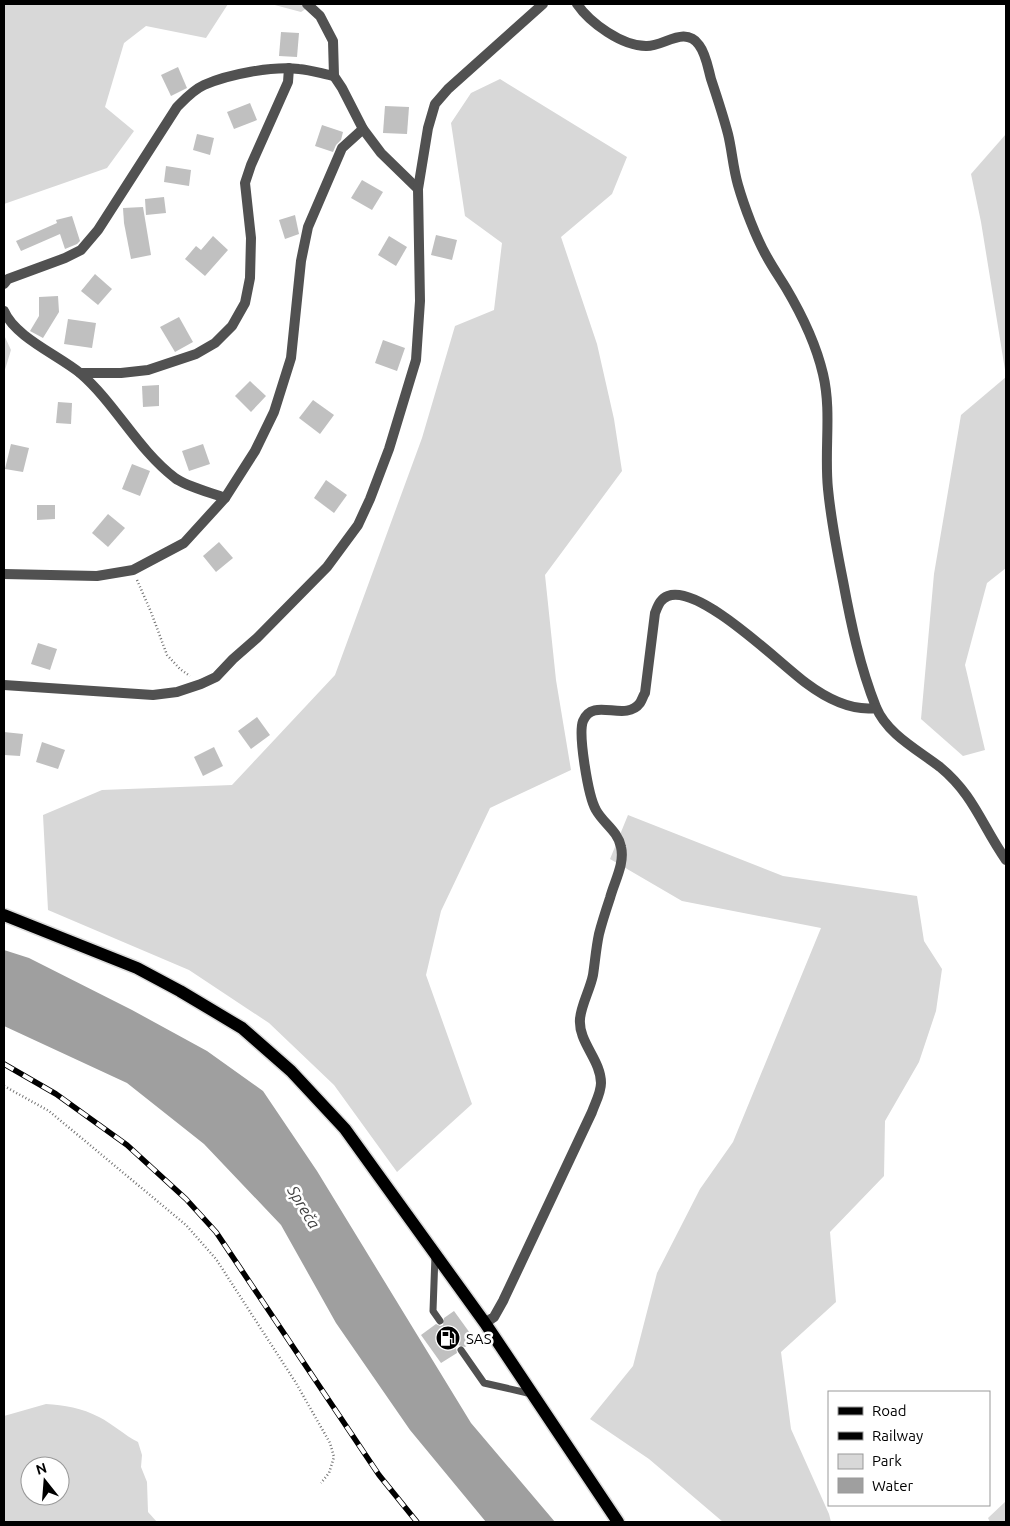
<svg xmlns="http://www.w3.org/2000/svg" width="1010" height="1526" font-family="Ubuntu,sans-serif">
	<rect width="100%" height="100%" fill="#fff"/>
	<g fill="#d8d8d8" fill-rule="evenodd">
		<polygon points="4,4 228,4 206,38 146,26 124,43 105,107 134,131 107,168 4,204"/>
		<polygon points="271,4 313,4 301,12"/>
		<polygon points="500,79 627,157 612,194 561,237 597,344 614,419 622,471 545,575 556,680 571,770 490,808 441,911 426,975 472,1104 397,1172 334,1085 269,1023 189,970 48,910 43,815 102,790 232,785 335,675 422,438 455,326 494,310 502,243 465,216 451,123 471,93"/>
		<polygon points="1006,134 1006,376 981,222 971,174"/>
		<polygon points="4,335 11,350 4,373"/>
		<polygon points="1006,377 1006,568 987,583 965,665 985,750 963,756 921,719 934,574 961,415"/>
		<polygon points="628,815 783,876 917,896 924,941 942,969 936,1011 919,1062 885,1121 884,1176 830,1232 836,1302 781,1352 791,1429 829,1514 831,1522 723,1522 649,1459 590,1419 633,1366 657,1273 700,1189 733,1142 821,928 682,901 610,859"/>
		<path d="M46 1404C64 1405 82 1408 99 1417 113 1424 124 1435 138 1442L142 1455 141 1467 147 1482 148 1512 157 1522H4V1416ZM30 1466H60V1496H30Z"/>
		<polygon points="1006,1501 1006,1522 990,1522 988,1518"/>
	</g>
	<polygon fill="#9f9f9f" points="4,950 29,958 132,1010 207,1051 263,1091 317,1171 471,1423 555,1522 486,1522 410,1430 336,1323 281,1225 204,1144 127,1083 4,1026"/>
	<g fill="#c0c0c0">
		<polygon points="281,32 299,33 297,57 279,56"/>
		<polygon points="178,67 187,88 171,96 161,75"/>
		<polygon points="250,103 257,120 234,129 227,112"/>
		<polygon points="385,106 409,107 407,134 383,133"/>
		<polygon points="322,125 343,132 341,140 336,145 333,152 315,146"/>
		<polygon points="197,134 214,138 210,155 193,150"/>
		<polygon points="166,166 191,170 189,186 164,182"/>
		<polygon points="362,180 383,192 372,210 351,198"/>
		<polygon points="164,197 166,213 146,215 145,199"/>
		<polygon points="143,207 151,255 131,259 124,223 123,208"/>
		<polygon points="295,215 299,234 285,239 279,220"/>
		<polygon points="72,216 80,241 77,244 65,249 60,234 21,251 16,241 57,223 56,220"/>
		<polygon points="436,235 457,240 452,260 431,255"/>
		<polygon points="213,236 228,250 205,276 185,259 196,246 201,250"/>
		<polygon points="389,236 407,247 396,266 378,255"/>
		<polygon points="95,274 112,289 98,305 81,291"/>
		<polygon points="58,296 59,312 43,338 30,331 39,316 39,297"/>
		<polygon points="179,317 193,342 175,352 160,327"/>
		<polygon points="68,319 96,323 92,348 64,344"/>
		<polygon points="383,340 405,348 397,371 375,363"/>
		<polygon points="250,381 266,396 251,412 235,396"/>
		<polygon points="159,385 159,406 143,407 142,386"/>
		<polygon points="313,400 334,415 320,434 299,418"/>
		<polygon points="58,402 72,403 71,424 56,423"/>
		<polygon points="11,444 29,448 23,472 5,469"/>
		<polygon points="203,444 210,464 189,471 182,451"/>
		<polygon points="132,464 150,471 140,496 122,489"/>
		<polygon points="326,480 347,495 334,513 314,498"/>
		<polygon points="37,505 55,505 55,519 37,520"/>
		<polygon points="108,514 125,528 108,547 92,533"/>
		<polygon points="219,542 233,558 216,572 203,556"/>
		<polygon points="38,643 57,649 50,670 31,664"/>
		<polygon points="257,717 270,735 251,749 238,731"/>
		<polygon points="4,732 23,734 20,756 4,755"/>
		<polygon points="42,742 65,750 58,769 36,762"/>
		<polygon points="214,747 223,766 203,776 194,757"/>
		<polygon points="454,1311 475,1340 465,1347 458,1345 456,1348 457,1353 441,1363 421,1335 436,1324 440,1326 443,1325 444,1318"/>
	</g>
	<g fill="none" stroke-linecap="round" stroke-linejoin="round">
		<defs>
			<polyline id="primary" points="4,915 137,968 180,991 242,1028 291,1071 345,1129 485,1323 618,1522"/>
		</defs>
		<use href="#primary" stroke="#dbdbdb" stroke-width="15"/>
		<g stroke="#737373" stroke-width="2.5" stroke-dasharray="1 2.5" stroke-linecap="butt">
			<polyline points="137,580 151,612 167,655 180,669 190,676"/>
			<polyline points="4,1086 49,1111 186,1225 216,1259 296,1383 330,1443 334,1457 329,1473 321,1483"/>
		</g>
		<g stroke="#515151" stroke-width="7">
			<polyline points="435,1255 433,1311 440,1321"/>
			<polyline points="461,1350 484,1383 532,1394"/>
		</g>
		<g stroke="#515151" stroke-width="10">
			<polyline points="307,4 320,16 333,41 334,76 342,88 363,129 381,153 418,189"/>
			<path d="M577 4C590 23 622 46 646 46 663 47 685 25 699 45 706 54 708 68 711 79 717 97 723 115 728 134 732 150 733 168 738 185 744 206 756 238 767 257 773 268 780 278 786 288 802 315 816 344 823 374 832 412 824 450 828 489 831 520 837 551 843 581 851 624 860 667 876 707 887 734 918 750 940 767 974 795 982 826 1006 860"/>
			<path d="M4 284 8 279 65 258 81 250 98 230 177 107C185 99 193 90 204 85 229 74 272 66 299 69 311 70 323 74 334 76"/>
			<path d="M4 311C15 337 58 355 80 373 116 404 137 449 175 478 185 486 212 493 225 498"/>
			<polyline points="80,373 121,373 148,370 196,354 215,343 232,326 245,303 250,278 251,238 245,183 251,165 288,82 289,68"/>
			<polyline points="4,574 97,576 133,570 184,543 225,498 255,451 274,412 291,358 301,261 308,227 342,148 363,129"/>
			<polyline points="4,685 153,695 177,692 201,684 216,677 233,659 257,638 327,567 358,525 370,499 389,449 416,360 420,301 418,189 428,128 435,104 448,89 543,4"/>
			<path d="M485 1323 494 1317 503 1301 592 1112C595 1103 601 1093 601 1083 601 1060 578 1042 580 1019 581 1005 590 990 593 975 595 962 596 948 599 934 602 922 606 910 610 898 614 882 625 864 621 847 618 831 603 823 596 810 588 796 578 734 583 721 593 696 625 723 640 703 642 700 643 696 645 693L655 613C658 606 660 599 668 596 700 584 780 664 806 683 826 698 852 711 876 708"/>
		</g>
		<use href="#primary" stroke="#000" stroke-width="12"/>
		<defs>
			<polyline id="rail" points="4,1064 56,1094 127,1145 186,1199 216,1232 379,1475 417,1522"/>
		</defs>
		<use href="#rail" stroke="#000" stroke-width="5.5"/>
		<use href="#rail" stroke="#fff" stroke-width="4" stroke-dasharray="11" stroke-linecap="butt"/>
	</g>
	<defs>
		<symbol id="fuel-disc" viewBox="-11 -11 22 22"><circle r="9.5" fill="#000" stroke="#fff"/><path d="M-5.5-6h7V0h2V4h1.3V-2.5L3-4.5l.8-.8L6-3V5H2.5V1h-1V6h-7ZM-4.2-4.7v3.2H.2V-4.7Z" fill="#fff"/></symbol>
	</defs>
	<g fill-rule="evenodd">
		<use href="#fuel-disc" x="434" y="1324" width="28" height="28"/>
	</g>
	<g text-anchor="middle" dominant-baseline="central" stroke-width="5" stroke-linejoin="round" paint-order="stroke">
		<g font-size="15" fill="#000" stroke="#fff" text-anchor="start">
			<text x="466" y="1338">SAS</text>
		</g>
		<g font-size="16" font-style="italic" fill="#404040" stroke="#fff">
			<text transform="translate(304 1207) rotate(59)">Spreča</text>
		</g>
	</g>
	<rect width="1010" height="1526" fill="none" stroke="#000000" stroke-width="10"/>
	<rect x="828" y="1391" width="162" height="115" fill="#ffffff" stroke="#999999"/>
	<rect x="838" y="1407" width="25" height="8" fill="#000000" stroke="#999999"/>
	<text x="872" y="1416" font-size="15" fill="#000000">Road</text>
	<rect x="838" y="1432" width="25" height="8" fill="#000000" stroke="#999999"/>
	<text x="872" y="1441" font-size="15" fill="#000000">Railway</text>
	<rect x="838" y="1454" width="25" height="15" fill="#d8d8d8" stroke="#999999"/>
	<text x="872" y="1466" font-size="15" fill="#000000">Park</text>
	<rect x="838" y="1478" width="25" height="15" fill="#9f9f9f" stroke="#999999"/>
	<text x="872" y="1491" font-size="15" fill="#000000">Water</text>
	<g transform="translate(45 1481) rotate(343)"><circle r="24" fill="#ffffff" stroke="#999999"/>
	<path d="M0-4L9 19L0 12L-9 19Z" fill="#000000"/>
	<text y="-8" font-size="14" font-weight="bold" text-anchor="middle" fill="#000000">N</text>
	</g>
</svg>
